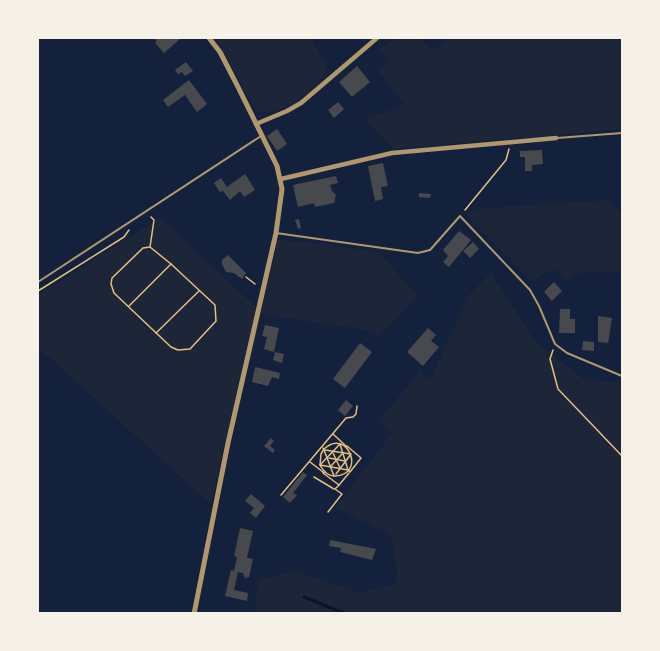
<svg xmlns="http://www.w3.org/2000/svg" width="660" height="651" font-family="'Varela Round',sans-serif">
	<rect width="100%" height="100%" fill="#14213d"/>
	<g fill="#1d2539">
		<path d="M216 38H311L328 69C316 91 282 117 256 112Z"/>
		<polygon points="398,38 422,38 431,51 450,38 622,38 622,129 393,149 366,120 404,104 378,71 389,61 379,49"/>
		<polygon points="609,200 622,215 622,271 579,273 566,280 556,270 548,271 532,281 466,215 473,209"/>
		<polygon points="160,218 256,307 211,504 38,347 38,295"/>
		<polygon points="278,240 324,244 377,252 418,295 379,337 373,332 366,330 261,314"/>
		<polygon points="491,273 537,344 585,380 622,383 622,613 255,614 258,580 295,571 359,592 396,585 397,572 391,535 335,508 392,433 378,422 420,371 430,380 469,295"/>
	</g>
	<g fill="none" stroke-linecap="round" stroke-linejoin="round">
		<polyline stroke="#0b132b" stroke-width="3" points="304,597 346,614"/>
	</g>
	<g fill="#48494c">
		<polygon points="154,38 181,38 164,53 155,43 157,41"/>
		<polygon points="186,62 193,71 185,76 182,72 178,74 175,70"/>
		<polygon points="357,66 370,82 352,97 339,82"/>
		<polygon points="189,80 207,104 197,112 185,95 168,107 163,100"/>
		<polygon points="338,102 344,109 334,118 328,110"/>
		<polygon points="277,129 287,144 277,151 267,136"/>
		<polygon points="542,150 543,164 532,165 532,171 525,171 525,157 520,157 520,151"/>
		<polygon points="383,163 388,186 381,187 383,199 375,201 368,166"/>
		<polygon points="245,174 255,190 244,197 240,191 230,200 223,191 220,192 214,183 221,178 227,187"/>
		<polygon points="336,176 338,183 330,185 332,191 336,195 334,203 315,207 314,203 298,207 293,185"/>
		<polygon points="419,193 431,194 430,198 419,197"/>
		<polygon points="299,219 301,228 298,229 295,220"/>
		<polygon points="459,231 471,240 449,267 443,262 448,256 443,250"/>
		<polygon points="473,242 479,249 470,258 463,251"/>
		<polygon points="228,255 246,273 242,279 234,273 226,272 222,264 222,260"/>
		<polygon points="554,282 562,291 552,301 544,292"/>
		<polygon points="560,309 570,309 570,319 575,319 575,333 559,333"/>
		<polygon points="598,316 612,318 608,343 598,342"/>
		<polygon points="265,325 279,328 274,352 264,349 267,337 262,336"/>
		<polygon points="428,328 436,335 431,341 439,347 423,366 407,352"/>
		<polygon points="583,341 594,342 594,351 582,350"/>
		<polygon points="360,343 372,352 345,388 333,379"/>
		<polygon points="275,352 284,354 282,363 273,360"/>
		<polygon points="255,367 280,373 279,379 272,377 268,386 252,382"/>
		<polygon points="346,400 353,406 345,416 338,410"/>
		<polygon points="271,438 274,441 270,446 275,450 273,453 264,446"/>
		<polygon points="303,472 307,475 293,493 297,495 290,503 283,497"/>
		<polygon points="251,494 265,506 256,518 250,513 254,508 245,501"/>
		<polygon points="240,528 253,531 247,558 253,559 249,577 245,578 243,573 238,572 234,590 248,593 247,601 225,596 231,570 234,571 237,557 234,556"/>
		<polygon points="330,540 376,549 372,560 340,552 341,548 329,546"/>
	</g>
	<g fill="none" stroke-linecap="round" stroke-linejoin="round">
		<g stroke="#e5c07b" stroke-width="1.5">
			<polyline points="465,210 506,160 509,149"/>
			<polyline points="150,247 143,248 112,278 111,284 114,293 171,347 178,350 190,349 216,321 215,305 171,264"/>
			<polyline points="246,277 255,284"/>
			<polyline points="38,291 124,237 129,230"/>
			<polyline points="129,306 171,264 150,247 154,220 151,217"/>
			<polyline points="156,333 199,291"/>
			<polyline points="553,350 550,359 558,389 622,456"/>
			<polyline points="333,434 347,447"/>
			<polyline points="347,446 361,458 350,472 348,470 320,465 340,444 348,470"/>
			<path d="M323 448 324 449C347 427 367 475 335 476 328 476 323 471 320 465L321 454 324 449"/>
			<polyline points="324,450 334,476"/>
			<polyline points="325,450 351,454 336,474"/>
			<polyline points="333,453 340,468"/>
			<polyline points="329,458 345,461"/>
			<polyline points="310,462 323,472"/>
			<polyline points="331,466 342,454"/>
			<polyline points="325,472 323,473 339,485 349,473"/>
			<polyline points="314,477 334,489"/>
			<polyline points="281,495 346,418 353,417 356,414 357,406"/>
			<polyline points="328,512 342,494 335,489 339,485"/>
		</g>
		<g stroke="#b1986c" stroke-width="2">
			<polyline points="557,138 622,133"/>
			<polyline points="276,233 418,253 430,250 460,216 530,290 539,306 555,344 567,353 622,376"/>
			<polyline points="38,282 261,136"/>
		</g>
		<g stroke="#b1986c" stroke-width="4.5">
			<polyline points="256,124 287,111 301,103 377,38"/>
			<polyline points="281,179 392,153 556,138"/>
		</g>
		<polyline stroke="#b1986c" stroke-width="5" points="194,614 228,443 276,233 282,189 277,166 237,85 220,52 209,38"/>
	</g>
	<rect width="660" height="651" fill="none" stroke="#f6f1e7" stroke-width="78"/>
</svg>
